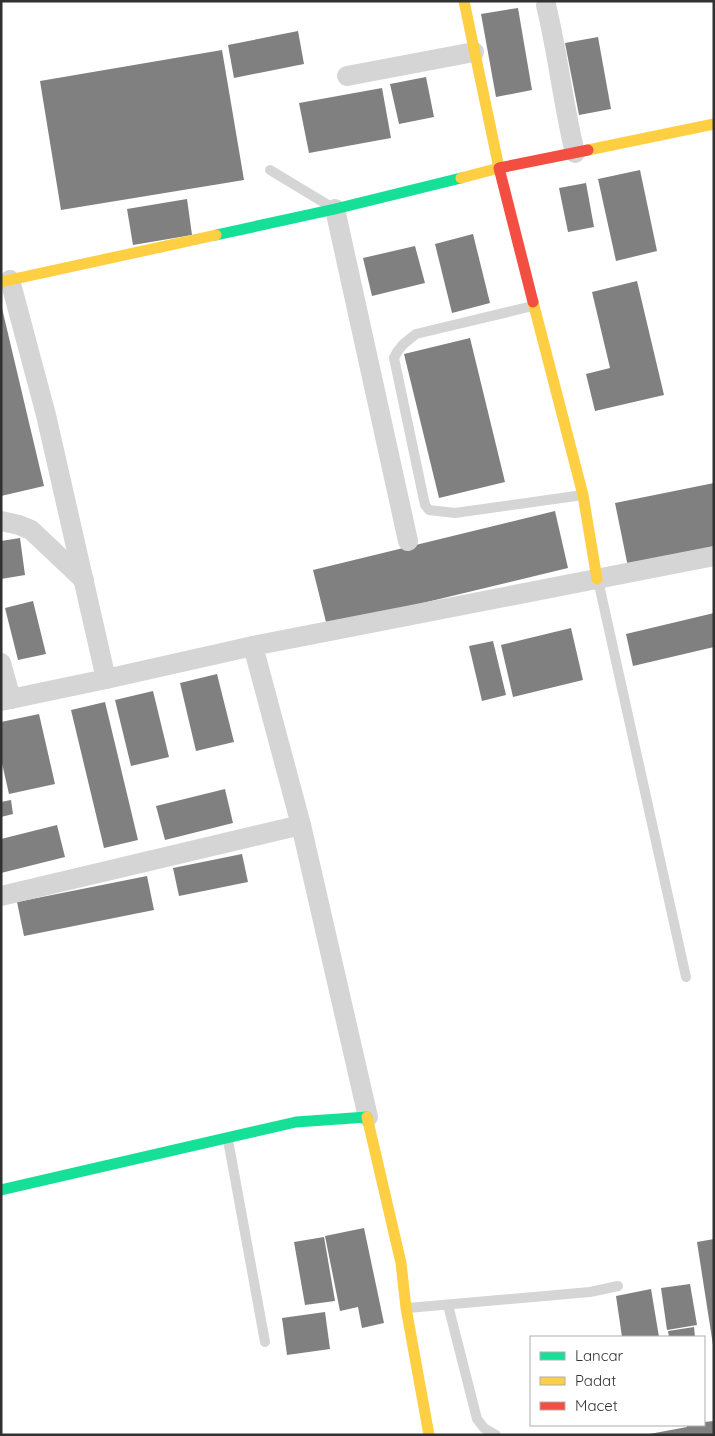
<svg xmlns="http://www.w3.org/2000/svg" width="715" height="1436" font-family="Quicksand,sans-serif">
	<rect width="100%" height="100%" fill="#fff"/>
	<g fill="#808080">
		<polygon points="518,8 532,90 496,97 481,14"/>
		<polygon points="298,31 304,64 234,78 228,45"/>
		<polygon points="598,37 611,109 579,115 565,43"/>
		<polygon points="222,50 244,180 61,210 40,81"/>
		<polygon points="426,77 434,117 399,124 390,84"/>
		<polygon points="382,88 391,138 309,153 299,103"/>
		<polygon points="640,170 657,251 616,261 598,179"/>
		<polygon points="586,183 594,227 568,232 559,188"/>
		<polygon points="187,199 192,235 133,245 127,209"/>
		<polygon points="473,234 490,303 452,313 435,244"/>
		<polygon points="415,246 425,283 372,296 363,258"/>
		<polygon points="637,281 664,395 595,411 586,374 610,368 592,292"/>
		<polygon points="1,304 44,486 1,496"/>
		<polygon points="470,338 505,482 439,498 404,354"/>
		<polygon points="714,483 714,550 628,567 615,503"/>
		<polygon points="555,511 568,568 327,626 313,570"/>
		<polygon points="20,538 25,575 1,579 1,541"/>
		<polygon points="33,601 46,654 18,660 5,608"/>
		<polygon points="714,613 714,647 633,666 626,634"/>
		<polygon points="571,628 583,680 513,697 501,645"/>
		<polygon points="493,641 506,695 482,701 469,646"/>
		<polygon points="217,674 234,742 196,751 180,683"/>
		<polygon points="153,691 169,757 131,766 115,700"/>
		<polygon points="105,702 138,840 104,848 71,710"/>
		<polygon points="39,714 55,784 9,794 1,759 1,722"/>
		<polygon points="225,789 233,823 165,840 156,806"/>
		<polygon points="11,800 13,814 1,817 1,802"/>
		<polygon points="57,825 65,857 1,873 1,839"/>
		<polygon points="242,854 248,882 179,896 173,868"/>
		<polygon points="147,876 154,910 24,936 17,902"/>
		<polygon points="364,1228 384,1323 362,1328 358,1307 340,1311 325,1236"/>
		<polygon points="324,1237 335,1301 305,1305 294,1242"/>
		<polygon points="714,1239 714,1345 713,1345 697,1242"/>
		<polygon points="690,1284 697,1325 667,1330 661,1288"/>
		<polygon points="651,1289 659,1337 622,1337 616,1296"/>
		<polygon points="325,1312 330,1349 287,1355 282,1318"/>
		<polygon points="694,1327 695,1337 669,1337 668,1331"/>
		<polygon points="714,1421 714,1435 644,1435 687,1427 687,1425 704,1425 704,1422"/>
	</g>
	<g fill="none" stroke-linecap="round" stroke-linejoin="round">
		<g stroke="#d5d5d5" stroke-width="10">
			<polyline points="270,170 328,205"/>
			<path d="M533 306 416 334C407 341 399 346 394 358L425 505 429 510 455 513 583 495"/>
			<polyline points="598,580 686,977"/>
			<polyline points="228,1140 265,1342"/>
			<polyline points="448,1305 477,1419 484,1428 496,1435"/>
			<polyline points="408,1308 590,1292 618,1286"/>
		</g>
		<g stroke="#d5d5d5" stroke-width="20">
			<path d="M546 5C558 54 563 104 575 153"/>
			<polyline points="347,76 474,52"/>
			<polyline points="335,209 408,541"/>
			<polyline points="1,521 19,525 31,530 84,580"/>
			<polyline points="253,646 301,825 368,1117"/>
			<polyline points="1,663 11,699"/>
			<polyline points="106,679 253,646 714,556"/>
			<polyline points="1,701 106,679 46,415 10,280"/>
			<polyline points="1,896 301,825"/>
		</g>
		<g stroke="#16e098" stroke-width="11">
			<polyline points="216,235 335,209 461,178"/>
			<polyline points="1,1190 296,1122 367,1117"/>
		</g>
		<g stroke="#ffcf43" stroke-width="11">
			<polyline points="588,150 714,124"/>
			<polyline points="461,178 499,168 464,1"/>
			<polyline points="1,282 216,235"/>
			<polyline points="533,302 583,495 597,579"/>
			<polyline points="367,1117 401,1263 406,1308 429,1435"/>
		</g>
		<polyline stroke="#f24e42" stroke-width="11" points="533,302 499,168 588,150"/>
	</g>
	<rect width="715" height="1436" fill="none" stroke="#313131" stroke-width="5"/>
	<rect x="530" y="1336" width="175" height="90" fill="#ffffff" stroke="#adadad"/>
	<rect x="540" y="1352" width="25" height="8" fill="#16e098" stroke="#adadad"/>
	<text x="575" y="1361" font-size="15" fill="#313131">Lancar</text>
	<rect x="540" y="1377" width="25" height="8" fill="#ffcf43" stroke="#adadad"/>
	<text x="575" y="1386" font-size="15" fill="#313131">Padat</text>
	<rect x="540" y="1402" width="25" height="8" fill="#f24e42" stroke="#adadad"/>
	<text x="575" y="1411" font-size="15" fill="#313131">Macet</text>
</svg>
